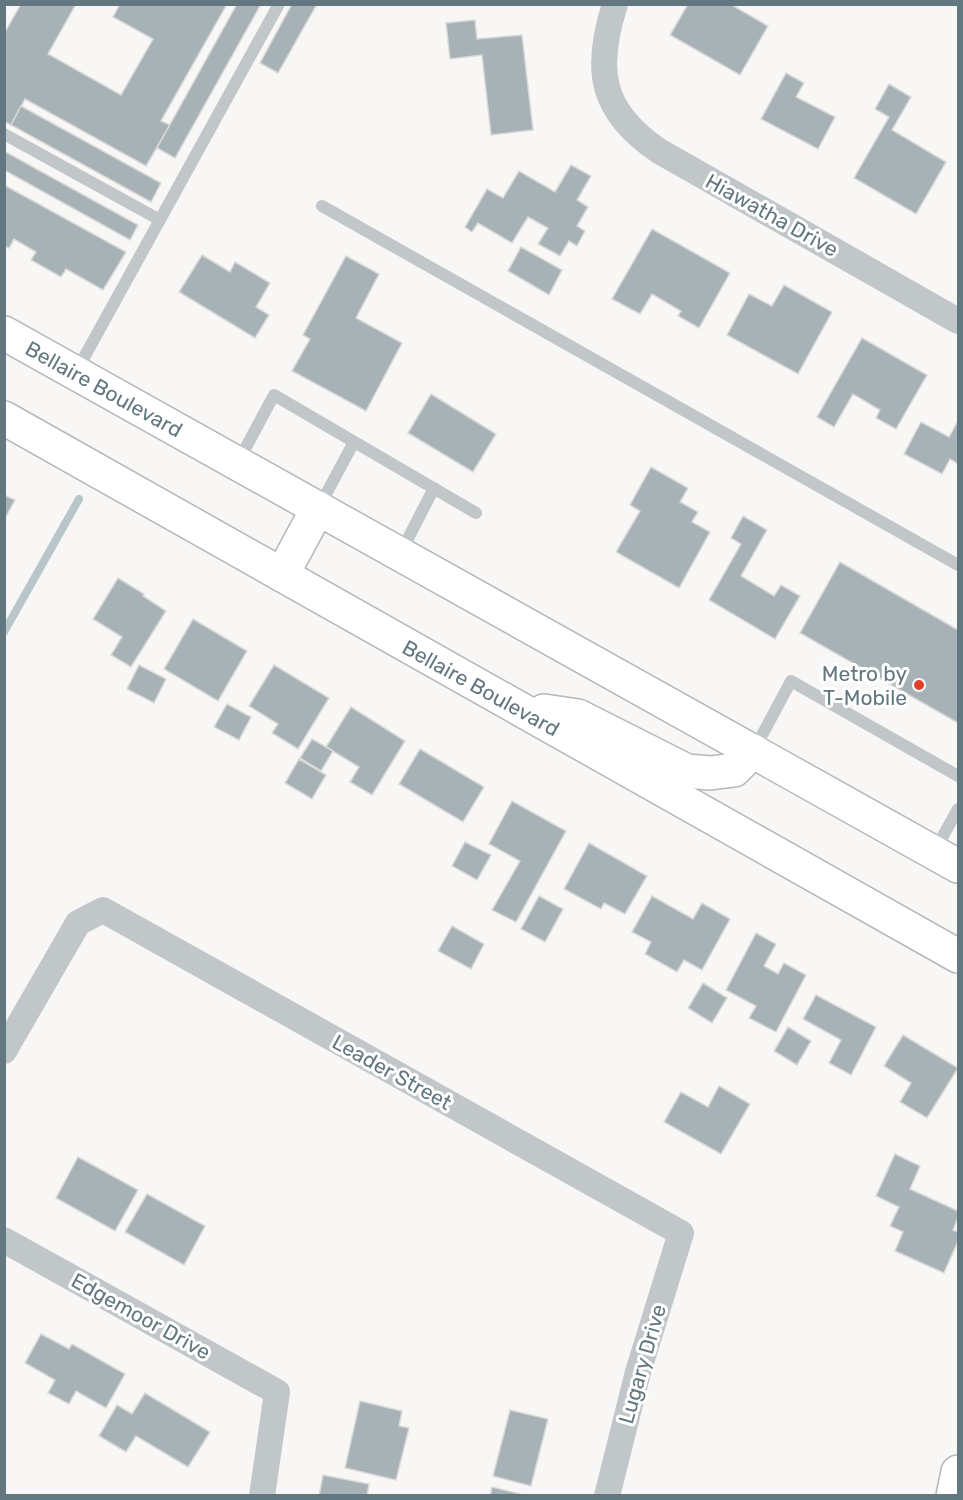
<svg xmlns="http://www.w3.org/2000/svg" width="963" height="1500" font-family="Rubik,sans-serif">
	<rect width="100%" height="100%" fill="#f8f7f5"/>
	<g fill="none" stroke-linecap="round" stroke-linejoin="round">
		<polyline stroke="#b8c6c9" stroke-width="8" points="4,632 79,499"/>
	</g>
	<g fill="#a7b2b6" stroke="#d9d9d7" stroke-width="1.5">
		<polygon points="21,4 76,4 48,54 121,95 153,39 113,17 120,4 227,4 161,121 170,125 146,166 25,99 11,125 4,121 4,34"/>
		<polygon points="237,4 261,4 175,158 157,148"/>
		<polygon points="292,4 317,4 278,73 260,63"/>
		<polygon points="688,4 730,4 768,26 740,75 670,35"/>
		<polygon points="475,20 477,39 522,35 533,130 491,135 482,55 450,59 446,23"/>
		<polygon points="786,73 804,83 796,97 835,117 818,149 761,119"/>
		<polygon points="889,84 911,97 892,130 946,162 916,214 854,178 889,117 875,109"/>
		<polygon points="21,106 161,183 151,202 11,125"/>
		<polygon points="4,151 138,225 130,240 4,170"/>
		<polygon points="571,165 591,176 577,200 588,207 577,226 585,231 577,246 569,241 560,256 538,244 548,228 528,217 512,243 478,223 472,232 465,227 487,189 503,198 519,171 555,192"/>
		<polygon points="4,185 126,252 103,290 66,269 61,277 31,260 36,252 14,239 9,248 4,246"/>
		<polygon points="652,229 730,273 699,328 678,316 681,311 652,294 640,314 612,299"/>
		<polygon points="521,247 562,270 549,295 508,271"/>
		<polygon points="202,255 230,272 235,262 270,283 256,307 269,315 255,338 179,292"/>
		<polygon points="346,256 379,274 356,318 402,343 366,411 292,371 310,339 303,335"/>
		<polygon points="784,285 832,312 798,374 727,335 749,294 772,306"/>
		<polygon points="862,338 927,375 896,429 876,418 880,410 853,394 834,427 817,417"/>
		<polygon points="431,394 496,434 473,472 408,433"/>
		<polygon points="958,421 958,464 950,459 942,474 904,454 921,422 949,437"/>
		<polygon points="651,467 688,488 680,502 698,512 692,522 710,532 679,588 616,552 640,511 630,505"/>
		<polygon points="4,495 15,500 4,520"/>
		<polygon points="743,516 767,530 741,576 774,596 781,585 800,596 775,639 709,600 741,544 731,538"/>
		<polygon points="840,562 958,630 958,723 800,633"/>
		<polygon points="118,578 144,594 143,596 166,611 131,667 111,655 122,637 93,619"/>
		<polygon points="193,619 247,651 218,701 164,669"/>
		<polygon points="139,665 166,679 154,703 127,689"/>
		<polygon points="274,665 329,698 298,749 272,733 278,724 249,706"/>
		<polygon points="227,704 251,717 239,740 214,727"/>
		<polygon points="351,707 405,741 372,795 350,782 359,767 326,747"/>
		<polygon points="312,739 333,751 321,771 300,758"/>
		<polygon points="420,749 484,787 463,822 399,784"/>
		<polygon points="299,759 326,775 312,799 285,783"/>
		<polygon points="512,801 566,831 516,922 492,910 520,861 489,844"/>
		<polygon points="465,842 491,855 477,880 452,866"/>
		<polygon points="589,843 647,876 625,914 604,903 601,909 564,889"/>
		<polygon points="539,896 563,909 545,942 521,929"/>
		<polygon points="652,896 693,919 702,903 730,919 702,970 684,960 677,972 645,954 651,942 632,932"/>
		<polygon points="452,926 484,944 471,969 438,951"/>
		<polygon points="756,933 776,944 764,966 778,974 784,963 806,975 776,1032 749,1018 756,1006 726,990"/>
		<polygon points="703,983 727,998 712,1023 688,1008"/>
		<polygon points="816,995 876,1027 851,1075 829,1063 841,1040 803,1019"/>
		<polygon points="788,1027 811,1041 797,1065 774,1051"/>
		<polygon points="903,1035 958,1068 927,1118 900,1102 911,1083 884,1066"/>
		<polygon points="719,1086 750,1104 721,1154 664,1122 681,1092 708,1107"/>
		<polygon points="895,1154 920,1166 910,1189 958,1211 958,1217 953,1230 958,1232 958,1241 944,1273 895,1251 903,1232 890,1226 899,1207 876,1196"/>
		<polygon points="78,1157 138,1190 115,1231 56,1198"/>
		<polygon points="147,1194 205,1226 184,1265 125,1232"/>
		<polygon points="41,1334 69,1349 72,1344 125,1374 106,1408 76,1391 69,1404 48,1393 55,1380 25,1363"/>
		<polygon points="145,1393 210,1432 188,1467 136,1436 126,1452 99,1436 117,1405 132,1414"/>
		<polygon points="360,1401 402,1411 399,1426 409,1428 396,1480 345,1468"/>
		<polygon points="510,1410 548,1419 531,1486 493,1476"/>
		<polygon points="323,1475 369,1484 367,1496 319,1496"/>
		<polygon points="492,1487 524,1495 524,1496 490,1496"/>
	</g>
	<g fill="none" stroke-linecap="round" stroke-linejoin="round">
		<defs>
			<polyline id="secondary" points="953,1496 958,1472"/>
			<g id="primary">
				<polyline points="4,333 958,866"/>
				<polyline points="4,418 958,956"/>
				<polyline points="282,575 318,508"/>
				<polyline points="544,711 578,716 687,771 710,773 734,770 753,751"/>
			</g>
		</defs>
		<use href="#secondary" stroke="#b1b8bc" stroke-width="36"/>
		<use href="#primary" stroke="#b2b8bb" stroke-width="36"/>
		<g stroke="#c1c6c9" stroke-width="12">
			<polyline points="4,134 160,220"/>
			<polyline points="322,206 958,565"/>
			<polyline points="76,372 279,4"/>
			<polyline points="238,462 274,395 476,513"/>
			<polyline points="319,507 354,442"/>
			<polyline points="400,554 434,488"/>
			<polyline points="754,750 791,681 958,776"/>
			<polyline points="934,852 958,809"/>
		</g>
		<g stroke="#c1c6c9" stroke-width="26">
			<path d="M615 4C594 70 600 111 659 151L958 321"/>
			<polyline points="4,1051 78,923 103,910 681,1233 638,1372 607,1496"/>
			<polyline points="4,1240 277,1392 262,1496"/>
		</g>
		<use href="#secondary" stroke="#fff" stroke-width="33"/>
		<use href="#primary" stroke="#fff" stroke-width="33"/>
	</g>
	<circle fill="#e43f29" stroke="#fff" stroke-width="2" cx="919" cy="685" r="6"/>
	<g text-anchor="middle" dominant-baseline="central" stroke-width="6" stroke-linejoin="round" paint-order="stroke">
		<g font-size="21" fill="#637780" stroke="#fff">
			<text transform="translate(772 215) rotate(29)">Hiawatha Drive</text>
			<text transform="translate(104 389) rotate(29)">Bellaire Boulevard</text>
			<text transform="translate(481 688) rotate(29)">Bellaire Boulevard</text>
			<text transform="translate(392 1072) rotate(29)">Leader Street</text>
			<text transform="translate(141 1316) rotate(29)">Edgemoor Drive</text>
			<text transform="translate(642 1364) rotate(-74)">Lugary Drive</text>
		</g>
		<g font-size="21" fill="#637780" stroke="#fff" text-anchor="end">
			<text x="907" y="673">Metro by<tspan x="907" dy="24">T-Mobile</tspan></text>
		</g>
	</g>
	<rect width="963" height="1500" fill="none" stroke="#637780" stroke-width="12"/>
</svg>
